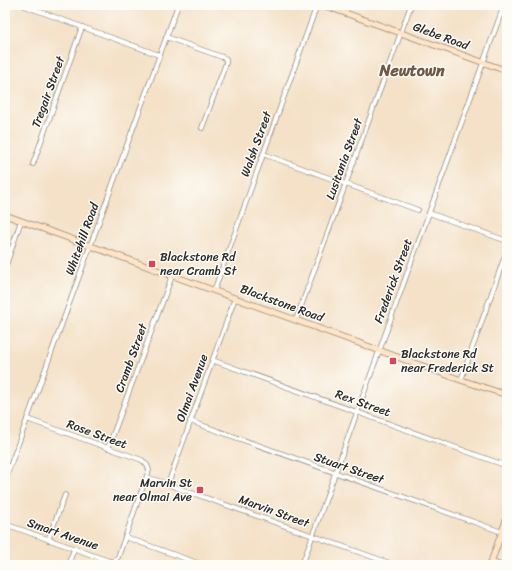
<svg xmlns="http://www.w3.org/2000/svg" width="512" height="570" font-family="Sriracha,sans-serif">
	<rect width="100%" height="100%" fill="#fdfcf7"/>
	<filter id="ink" filterUnits="userSpaceOnUse"><feTurbulence type="fractalNoise" baseFrequency=".025" numOctaves="2"/><feDisplacementMap in="SourceGraphic" scale="8" xChannelSelector="R" yChannelSelector="G"/><feConvolveMatrix kernelMatrix="1 2 1 2 8 2 1 2 1" color-interpolation-filters="sRGB"/></filter>
	<filter id="wash" filterUnits="userSpaceOnUse"><feTurbulence type="fractalNoise" baseFrequency=".012" numOctaves="4" result="noise"/><feDisplacementMap in="SourceGraphic" scale="16" xChannelSelector="R" yChannelSelector="G"/><feGaussianBlur stdDeviation="0.9" result="paint"/><feColorMatrix in="noise" values="0 0 0 0 0 0 0 0 0 0 0 0 0 0 0 0 0 1.4 0 .05"/><feComposite in="paint" operator="in"/></filter>
	<g filter="url(#wash)">
		<rect width="100%" height="100%" fill="#f4e1c7"/>
	</g>
	<g filter="url(#ink)">
		<g fill="none" stroke-linecap="round" stroke-linejoin="round">
			<defs>
				<g id="street">
					<polyline points="22,5 159,55"/>
					<polyline points="166,37 222,57 226,59 226,63 202,128"/>
					<polyline points="263,154 418,210"/>
					<polyline points="33,164 82,27"/>
					<polyline points="429,213 507,241"/>
					<polyline points="5,268 21,221"/>
					<polyline points="214,291 317,5"/>
					<polyline points="296,320 411,5"/>
					<polyline points="212,360 507,466"/>
					<polyline points="461,380 507,250"/>
					<polyline points="190,421 502,532"/>
					<polyline points="108,448 172,276"/>
					<polyline points="147,477 395,565"/>
					<polyline points="5,480 178,5"/>
					<polyline points="168,484 235,298"/>
					<polyline points="5,524 109,561 114,561 118,557 149,470 147,465 142,460 27,419"/>
					<polyline points="125,537 203,565"/>
					<polyline points="48,540 65,495"/>
					<polyline points="491,562 501,565"/>
					<polyline points="68,565 74,549"/>
					<polyline points="302,565 504,5"/>
				</g>
				<g id="secondary">
					<polyline points="323,5 507,71"/>
					<polyline points="5,215 461,380 507,395"/>
					<polyline points="490,565 507,518"/>
				</g>
				<polyline id="primary" points="5,8 6,5"/>
			</defs>
			<use href="#street" stroke="#908679" stroke-width="5.5"/>
			<use href="#secondary" stroke="#908679" stroke-width="7"/>
			<use href="#primary" stroke="#908679" stroke-width="8"/>
			<use href="#street" stroke="#fff" stroke-width="4"/>
			<use href="#secondary" stroke="#ffe4c6" stroke-width="5.5"/>
			<use href="#primary" stroke="#febb71" stroke-width="6"/>
		</g>
	</g>
	<g fill="#d1495b" stroke="#fdfcf7" stroke-width="1.5">
		<rect x="148" y="260" width="8" height="8" rx="2"/>
		<rect x="389" y="357" width="8" height="8" rx="2"/>
		<rect x="196" y="486" width="8" height="8" rx="2"/>
	</g>
	<g text-anchor="middle" dominant-baseline="central" stroke-width="3" stroke-linejoin="round" paint-order="stroke">
		<g font-size="12" fill="#2b2b2b" stroke="#fdfcf7">
			<text transform="translate(441 36) rotate(20)">Glebe Road</text>
			<text transform="translate(48 92) rotate(-70)">Tregair Street</text>
			<text transform="translate(256 144) rotate(-70)">Walsh Street</text>
			<text transform="translate(344 159) rotate(-70)">Lusitania Street</text>
			<text transform="translate(82 239) rotate(-70)">Whitehill Road</text>
			<text transform="translate(393 281) rotate(-70)">Frederick Street</text>
			<text transform="translate(282 303) rotate(20)">Blackstone Road</text>
			<text transform="translate(131 358) rotate(-70)">Cramb Street</text>
			<text transform="translate(192 388) rotate(-70)">Olmai Avenue</text>
			<text transform="translate(363 403) rotate(20)">Rex Street</text>
			<text transform="translate(97 434) rotate(20)">Rose Street</text>
			<text transform="translate(349 468) rotate(19)">Stuart Street</text>
			<text transform="translate(274 511) rotate(20)">Marvin Street</text>
			<text transform="translate(63 534) rotate(19)">Smart Avenue</text>
		</g>
		<g font-size="12" fill="#2b2b2b" stroke="#fdfcf7" text-anchor="start">
			<text x="160" y="257">Blackstone Rd<tspan x="160" dy="14">near Cramb St</tspan></text>
			<text x="401" y="354">Blackstone Rd<tspan x="401" dy="14">near Frederick St</tspan></text>
			<text x="192" y="483" text-anchor="end">Marvin St<tspan x="192" dy="14">near Olmai Ave</tspan></text>
		</g>
		<g font-size="16" font-weight="bold" fill="#705946" stroke="#fdfcf7">
			<text x="412" y="70">Newtown</text>
		</g>
	</g>
	<rect width="512" height="570" fill="none" stroke="#fdfcf7" stroke-width="20"/>
</svg>
